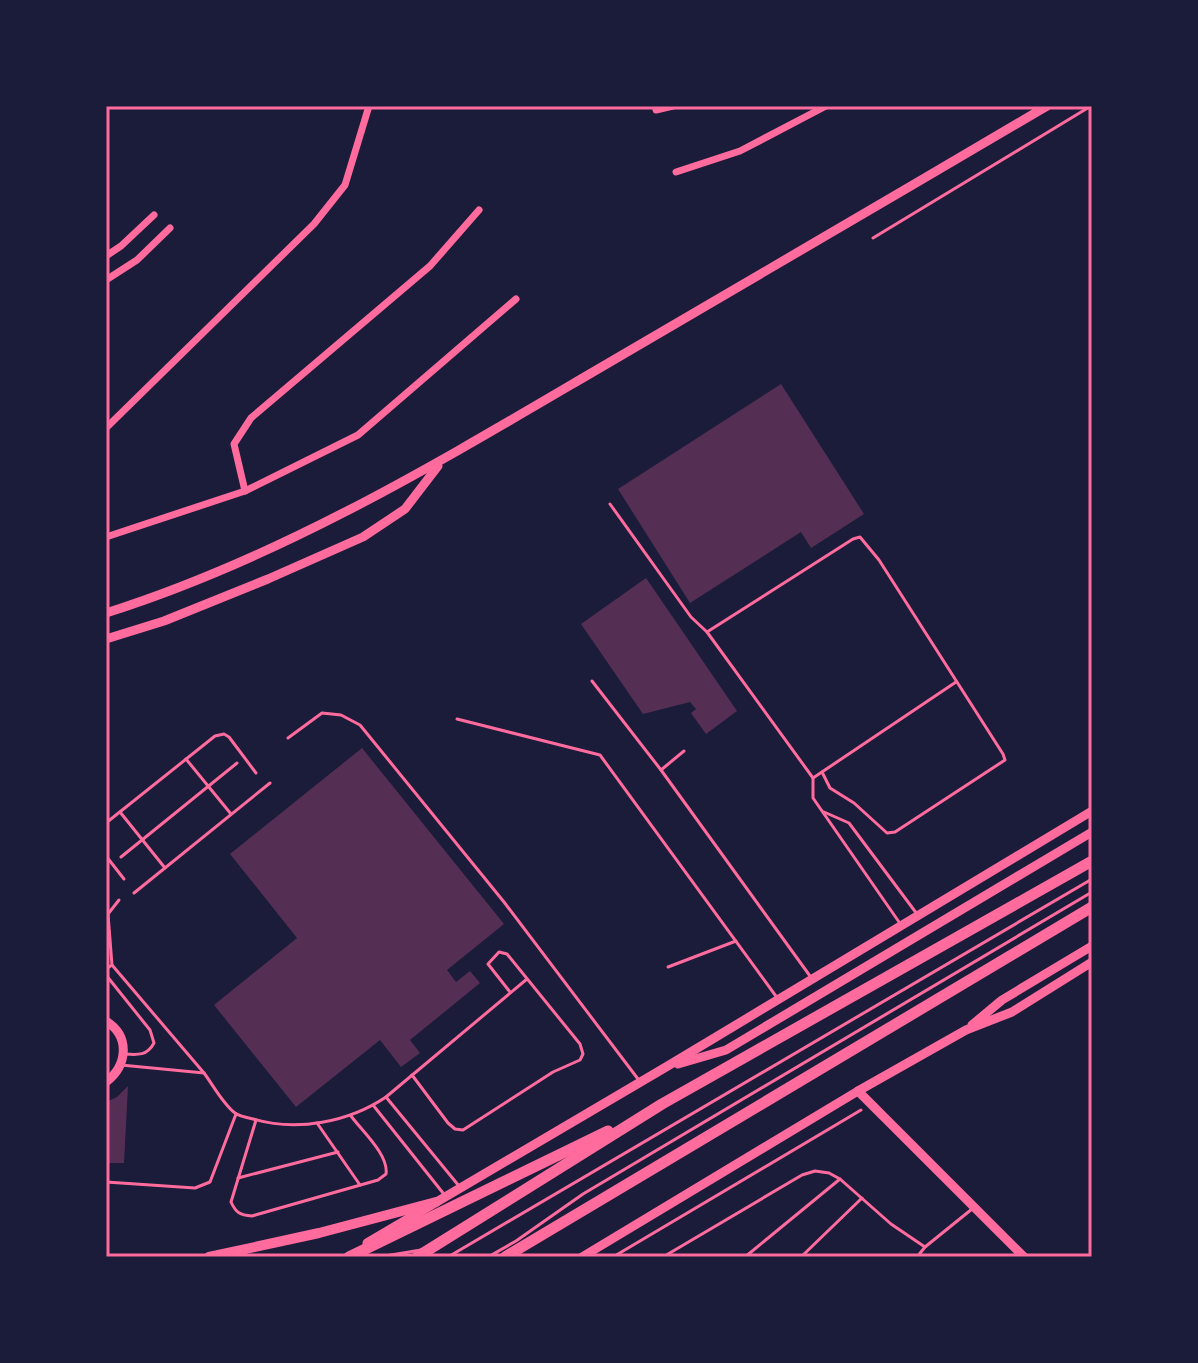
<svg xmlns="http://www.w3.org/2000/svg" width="1198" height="1363" font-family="'Libre Baskerville',serif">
	<rect width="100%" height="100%" fill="#1b1b3a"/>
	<g fill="#542f53">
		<polygon points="781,384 864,514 811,548 801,532 690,603 618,489"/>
		<polygon points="646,578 737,711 706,734 691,713 696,709 690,702 643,714 581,624"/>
		<polygon points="362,748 504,924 447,970 456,982 470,971 480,983 410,1040 420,1053 401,1067 380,1040 296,1107 214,1005 297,938 230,854"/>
		<polygon points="128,1086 124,1163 106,1163 106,1102 117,1097"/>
	</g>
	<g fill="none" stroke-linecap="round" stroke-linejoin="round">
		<polyline stroke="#ff6b9d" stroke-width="3" points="613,1257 861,1110"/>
		<g stroke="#ff6b9d" stroke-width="3">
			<polyline points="873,238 1091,106"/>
			<polyline points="610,504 691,617 707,632 813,778 813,798 899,922"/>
			<polyline points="707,632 853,539 860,537 879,560 1003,754 1005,760 895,832 887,833 854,803 830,788 822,772"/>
			<polyline points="592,681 661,770 810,976"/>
			<polyline points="457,719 600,755 778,999"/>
			<polyline points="288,738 322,713 341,715 360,725 504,902 638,1079"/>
			<polyline points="186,759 231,814"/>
			<polyline points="661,770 684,751"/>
			<polyline points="813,778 956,682"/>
			<polyline points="120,812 165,868"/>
			<polyline points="824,812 849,823 917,914"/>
			<polyline points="106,823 215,736 224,734 229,737 256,773"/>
			<polyline points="106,856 124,879"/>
			<polyline points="121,857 237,763"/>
			<polyline points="134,893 270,783"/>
			<polyline points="112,965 204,1073"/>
			<polyline points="668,967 736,941"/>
			<polyline points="106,969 112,965 108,914 119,900"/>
			<path d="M106 975 150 1030 154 1043C147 1056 138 1055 124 1054"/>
			<path d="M121 1065 204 1073C213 1085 223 1104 235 1113 239 1116 248 1118 253 1119 297 1132 349 1122 386 1097L527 979"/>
			<polyline points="412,1075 448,1123 455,1129 463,1130 553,1072 580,1060 583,1054 580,1044 507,954 499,952 488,964 510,992"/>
			<polyline points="386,1097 459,1186"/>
			<polyline points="373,1105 443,1193"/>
			<path d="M256 1120 231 1202C236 1213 240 1215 252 1216L378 1180 386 1174C389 1155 362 1131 351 1116"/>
			<polyline points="317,1123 360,1185"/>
			<polyline points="238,1178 338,1152"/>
			<polyline points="106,1182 195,1188 210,1182 236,1114"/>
			<polyline points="925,1247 972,1209"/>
			<polyline points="379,1257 421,1250"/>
			<polyline points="448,1257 1092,879"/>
			<polyline points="488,1257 516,1241 583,1194 1092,892"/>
			<polyline points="663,1257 802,1175 815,1171 829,1173 840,1179 891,1224 925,1247 917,1257"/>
			<polyline points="745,1257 840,1179"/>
			<polyline points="801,1257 862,1198"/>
		</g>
		<g stroke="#ff6b9d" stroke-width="7">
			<polyline points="656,110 673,106"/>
			<polyline points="676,172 740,151 826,106"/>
			<polyline points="106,256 121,246 154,215"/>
			<polyline points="106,280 137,260 170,228"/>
			<polyline points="106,428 314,224 345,185 369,106"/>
			<polyline points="245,491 234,444 251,418 430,266 479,210"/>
			<polyline points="106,537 245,491 358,435 516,299"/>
		</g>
		<g stroke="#ff6b9d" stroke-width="9">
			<path d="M106 613C280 558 436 464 593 372 745 283 896 195 1047 106"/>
			<polyline points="106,639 164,621 268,579 363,537 405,509 438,466"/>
			<path d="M106 1021C131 1037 127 1066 106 1082"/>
			<polyline points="972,1025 1002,1000 1092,946"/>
			<polyline points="678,1064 726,1050 1092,832"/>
			<polyline points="858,1091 1024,1257"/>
			<polyline points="367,1243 666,1067 1092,811"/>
			<polyline points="582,1257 858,1091 966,1030 1012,1012 1092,962"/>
		</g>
		<polyline stroke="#ff6b9d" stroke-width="10" points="209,1257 319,1233 436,1202"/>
		<g stroke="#ff6b9d" stroke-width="11">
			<polyline points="349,1257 608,1131"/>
			<polyline points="417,1257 662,1104 1092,861"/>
			<polyline points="505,1257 1092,907"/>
		</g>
	</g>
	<rect width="1198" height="1363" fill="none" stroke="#1b1b3a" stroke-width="216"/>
	<rect x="108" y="108" width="982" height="1147" fill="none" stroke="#ff6b9d" stroke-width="3"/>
</svg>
